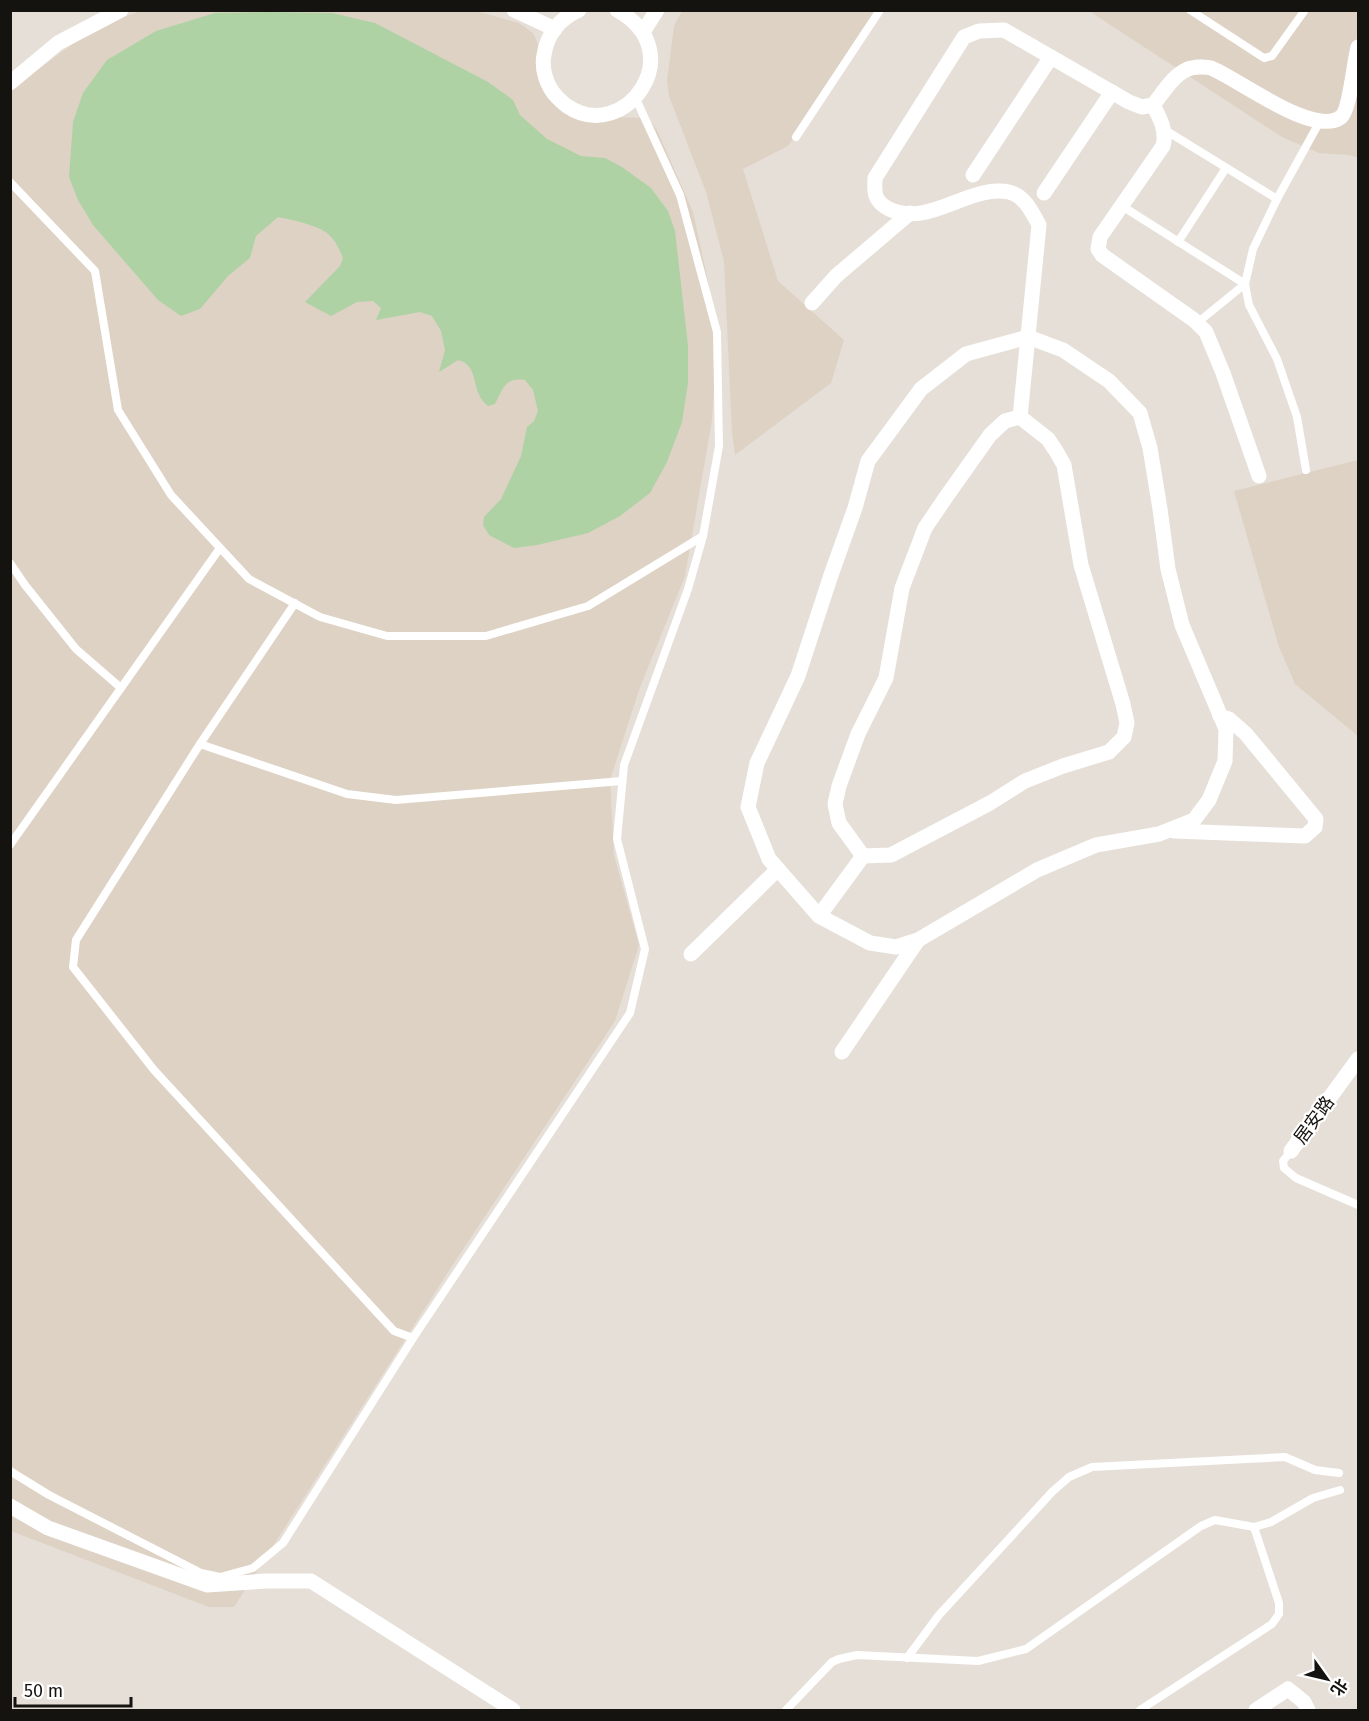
<svg xmlns="http://www.w3.org/2000/svg" width="1369" height="1721" font-family="'Fira Sans','Noto Sans SC',sans-serif">
	<rect width="100%" height="100%" fill="#e6dfd7"/>
	<g fill="#ddd2c4">
		<polygon points="141,11 476,11 519,23 533,33 562,99 603,117 643,118 650,121 657,130 693,212 708,281 716,356 712,420 685,576 639,690 610,780 614,855 639,945 615,1021 450,1269 234,1607 209,1607 11,1531 10,90 97,26"/>
		<polygon points="682,11 881,11 788,146 743,169 778,281 844,340 831,383 735,455 732,432 724,261 706,192 669,96 667,81 674,26"/>
		<polygon points="1089,11 1358,11 1358,158 1350,155 1319,153 1282,137"/>
		<polygon points="1358,460 1358,736 1295,684 1279,647 1234,491"/>
	</g>
	<path fill="#aed2a4" d="M269 12 332 13 375 23 488 82 513 100 520 115 547 139 581 156 605 158 622 167 651 188 668 211 675 231 688 346V383L682 422 667 462 650 493 620 516 588 533 537 545 514 548 489 535 483 525 484 517 501 499 521 456 527 427 534 421 538 411 533 390 525 380C505 377 503 388 495 404L488 406C469 391 481 366 458 360L439 372 445 350 441 331 432 316 420 312 376 320 381 308 373 301 357 302 331 316 305 302 340 266 343 258C339 248 334 237 324 231 315 225 289 219 278 217L256 236 250 258 228 276 200 309 181 316 158 300 93 225 78 200 69 177 73 122 83 93 107 60 156 31 215 13Z"/>
	<g fill="none" stroke-linecap="round" stroke-linejoin="round">
		<g stroke="#fff" stroke-width="8">
			<polyline points="1190,10 1264,58 1272,56 1305,10"/>
			<polyline points="1165,130 1277,199"/>
			<polyline points="796,137 880,10"/>
			<polyline points="10,182 95,271 118,410 171,495 249,579 320,617 387,636 486,636 588,606 703,536"/>
			<polyline points="1122,206 1245,284 1197,323"/>
			<polyline points="1178,242 1226,168"/>
			<polyline points="1306,470 1297,417 1277,359 1249,305 1245,284 1253,249 1277,199 1320,121"/>
			<polyline points="10,563 25,585 76,649 121,688"/>
			<polyline points="295,603 200,744 76,940 73,967 154,1070 394,1331 413,1338"/>
			<polyline points="200,744 347,794 396,800 622,781"/>
			<polyline points="10,845 220,548"/>
			<polyline points="1291,1151 1283,1161 1284,1168 1296,1178 1358,1205"/>
			<polyline points="10,1471 49,1495 201,1573 220,1577 253,1568 283,1543 413,1338 630,1013 645,949 617,839 624,765 688,589 703,536 719,446 717,332 680,195 636,99"/>
			<polyline points="907,1658 939,1615 1052,1492 1069,1477 1092,1467 1285,1457 1315,1470 1339,1473"/>
			<polyline points="786,1710 832,1662 839,1659 857,1655 978,1661 1026,1649 1201,1526 1215,1520 1254,1527 1271,1522 1313,1498 1340,1490"/>
			<polyline points="1140,1710 1272,1624 1279,1614 1279,1603 1254,1527"/>
		</g>
		<g stroke="#fff" stroke-width="15">
			<polyline points="514,10 555,29"/>
			<path d="M579 10C560 18 547 34 544 55 541 69 547 87 557 97 560 100 564 104 567 106 624 145 693 52 617 10"/>
			<polyline points="643,32 657,10"/>
			<polyline points="10,83 58,43 121,10"/>
			<path d="M1153 105C1160 118 1167 131 1163 146L1100 237 1098 249 1102 255 1194 320 1206 332 1223 373 1259 476"/>
			<polyline points="973,175 1051,57"/>
			<polyline points="1044,193 1112,92"/>
			<polyline points="812,303 836,276 910,213"/>
			<polygon points="1028,337 1063,350 1109,381 1140,413 1150,448 1160,509 1168,569 1182,625 1226,729 1225,761 1209,800 1194,820 1159,834 1096,845 1037,870 918,940 896,947 870,943 819,916 769,859 748,807 757,763 798,676 831,575 855,508 868,461 921,389 966,354"/>
			<polygon points="1020,417 1048,439 1056,451 1064,465 1081,565 1123,704 1127,723 1124,737 1109,752 1063,766 1025,781 990,803 891,855 863,856 839,823 835,804 839,786 858,734 886,678 902,588 925,528 946,497 990,435 1005,421"/>
			<path d="M1020 417 1039 225C1032 212 1025 196 1009 192 969 184 929 228 889 209 883 206 878 202 876 196 874 191 875 183 875 178L964 37 979 31 1004 30 1129 102 1142 107 1153 105C1163 93 1173 75 1188 69 1193 67 1206 66 1211 68 1237 78 1314 138 1341 117 1350 110 1354 61 1358 47"/>
			<polyline points="1174,831 1305,836 1315,827 1316,819 1246,734 1229,719 1220,716"/>
			<polyline points="819,916 863,856"/>
			<polyline points="691,954 778,869"/>
			<polyline points="842,1052 918,940"/>
			<polyline points="1291,1151 1358,1059"/>
			<polyline points="10,1506 48,1528 207,1585 266,1581 311,1581 513,1710"/>
			<polyline points="1256,1710 1288,1689 1304,1702 1308,1710"/>
		</g>
	</g>
	<g text-anchor="middle" dominant-baseline="central" stroke-width="4.5" stroke-linejoin="round" paint-order="stroke">
		<g font-size="18" fill="#151310" stroke="#fff">
			<text transform="translate(1314 1120) rotate(-54)">居安路</text>
		</g>
	</g>
	<rect width="1369" height="1721" fill="none" stroke="#151310" stroke-width="24"/>
	<g transform="translate(1327 1679) rotate(124)" stroke="#ffffff" stroke-width="4.5" paint-order="stroke">
	<path d="M0-4.5L10 22L0 15L-10 22Z" fill="#151310"/>
	<text y="-9" font-size="16" font-weight="bold" text-anchor="middle" fill="#151310">北</text>
	</g>
	<path d="M15 1697v9h116v-9" fill="none" stroke="#151310" stroke-width="3"/>
	<text x="24" y="1697" font-size="18" fill="#151310" stroke="#ffffff" stroke-width="4.5" paint-order="stroke">50 m</text>
</svg>
